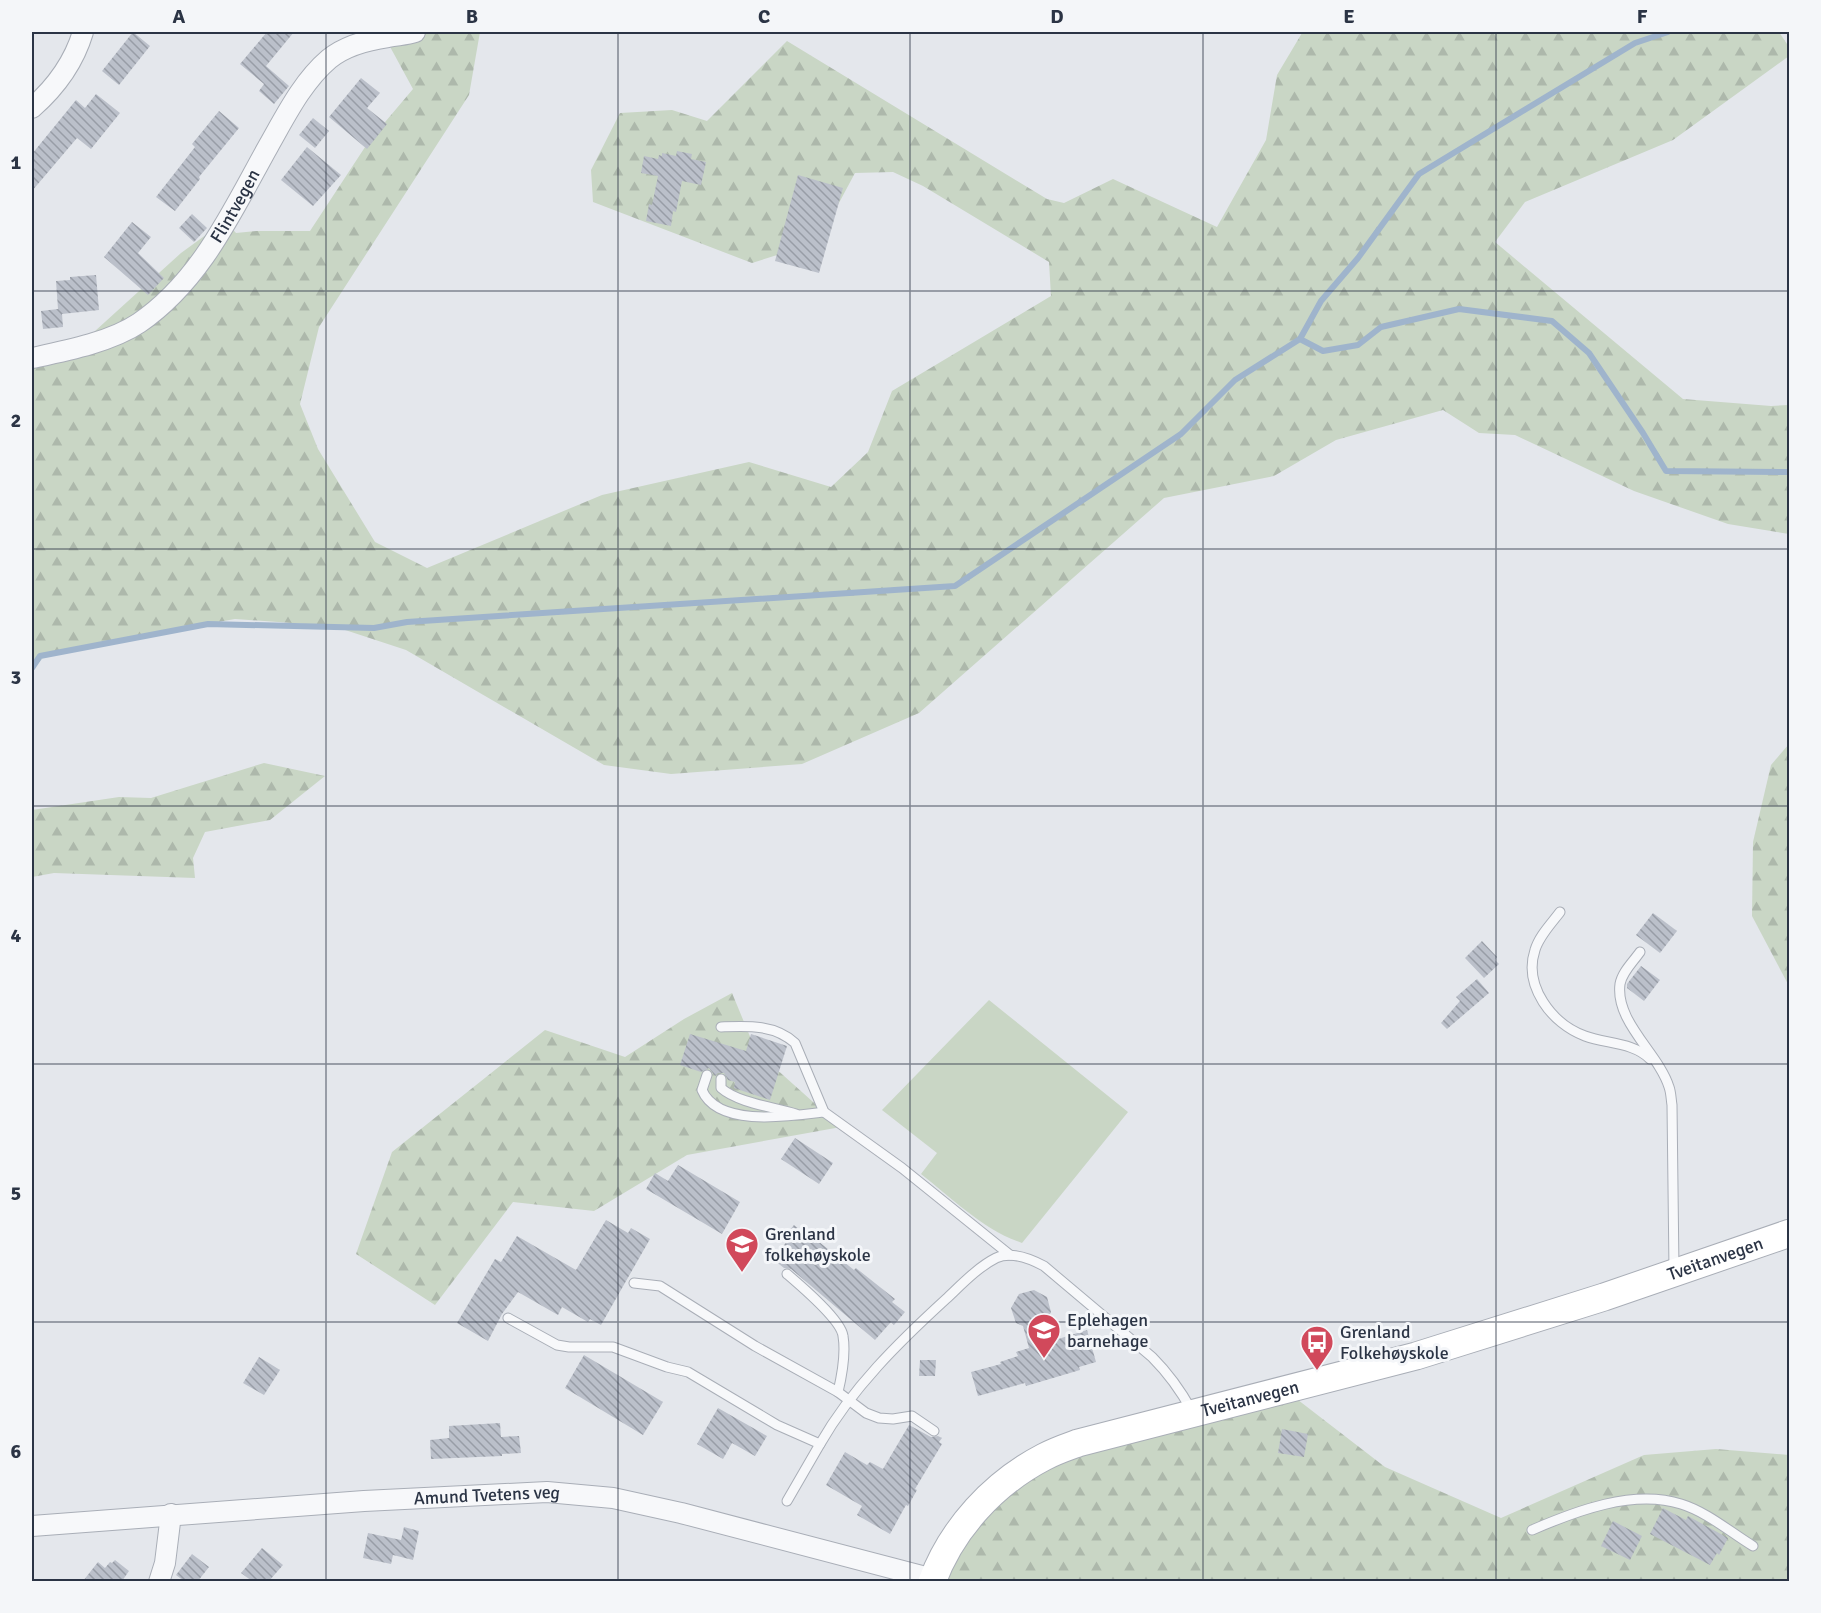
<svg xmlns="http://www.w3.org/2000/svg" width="1821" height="1613" font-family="Signika,sans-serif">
	<defs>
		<pattern id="forest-firs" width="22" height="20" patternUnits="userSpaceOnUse" patternTransform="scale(1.5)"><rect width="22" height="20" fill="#c9d6c5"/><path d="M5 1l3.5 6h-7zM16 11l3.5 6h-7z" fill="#adb8ab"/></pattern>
		<pattern id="building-back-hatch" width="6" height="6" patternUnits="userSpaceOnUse" patternTransform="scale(1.5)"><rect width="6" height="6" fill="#bbc0ca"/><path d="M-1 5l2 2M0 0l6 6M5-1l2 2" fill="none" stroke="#989da6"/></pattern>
	</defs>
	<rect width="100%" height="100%" fill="#e4e7ec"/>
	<g fill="url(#forest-firs)">
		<polygon points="382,32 480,32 469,95 319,327 300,404 318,449 375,542 427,568 602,495 749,462 831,487 868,452 892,391 1051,296 1049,262 923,186 893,172 855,173 818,242 752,263 593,202 591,170 620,113 672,110 707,121 787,41 1047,199 1064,203 1113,179 1217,227 1266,140 1277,75 1302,33 1779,32 1789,47 1789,56 1673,140 1525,202 1495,242 1683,399 1771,406 1789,405 1789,534 1728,524 1634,491 1515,435 1479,433 1443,410 1336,440 1274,476 1164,498 919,713 802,764 671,774 604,765 406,650 333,626 235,619 48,652 32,670 32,354 73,351 181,253 225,221 236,233 256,231 310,231 369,141 413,89"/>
		<polygon points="1789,744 1789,986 1752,916 1753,842 1771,765"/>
		<polygon points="264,763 325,776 270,820 205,832 193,858 195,878 54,873 32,877 32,810 119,797 151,798"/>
		<polygon points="732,993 756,1051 841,1127 687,1155 594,1211 513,1202 435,1305 356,1254 392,1152 545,1030 625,1057 684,1019"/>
		<polygon points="1289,1393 1385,1467 1501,1518 1644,1455 1716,1449 1789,1455 1789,1581 936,1582 974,1516 1062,1451"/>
	</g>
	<path fill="#c9d6c5" d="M989 1000 1128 1112 1022 1243C983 1230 952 1198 921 1174L937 1153 882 1110Z"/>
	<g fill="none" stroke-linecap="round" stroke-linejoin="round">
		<g stroke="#9fb4cc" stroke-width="6">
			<polyline points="1300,339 1323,351 1358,345 1381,327 1459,309 1552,321 1589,353 1643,433 1666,471 1790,472"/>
			<polyline points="32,668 40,656 208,624 374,628 407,622 955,586 1181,434 1235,380 1300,339 1321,301 1358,258 1419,174 1635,43 1668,32"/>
		</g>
	</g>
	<g fill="url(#building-back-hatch)">
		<polygon points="133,32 150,46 119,85 102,71"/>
		<polygon points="267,32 294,32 266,66 289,86 274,104 259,91 264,84 240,64"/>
		<polygon points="361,78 380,93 367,108 387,124 367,149 329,117"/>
		<polygon points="96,94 120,113 91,149 77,138 32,191 32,154 76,100 85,108"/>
		<polygon points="219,111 239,128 199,177 200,179 175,211 156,197 195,147 192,144"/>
		<polygon points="313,118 329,131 315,148 299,135"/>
		<polygon points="307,147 341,175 313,206 281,180"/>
		<polygon points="677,151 692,154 691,159 706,162 701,185 682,181 676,212 673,211 671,226 646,221 649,204 652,205 658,176 641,173 644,156 658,159 659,155 662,156 662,153 676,156"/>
		<polygon points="798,175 843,188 819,273 775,261"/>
		<polygon points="192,214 207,228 194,242 179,228"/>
		<polygon points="132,222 151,237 138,253 164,278 148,295 104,257"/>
		<polygon points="96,275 99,310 62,314 63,327 43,329 41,311 58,309 56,281 70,280 70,277"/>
		<polygon points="1653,913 1677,931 1660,953 1636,935"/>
		<polygon points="1482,941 1497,957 1495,960 1499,964 1484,978 1465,958"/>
		<polygon points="1641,966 1660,980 1644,1001 1627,988 1627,984"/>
		<polygon points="1477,979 1489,993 1447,1029 1441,1023 1460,1001 1456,997"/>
		<polygon points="690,1034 746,1051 751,1034 787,1046 770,1100 734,1088 735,1082 728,1080 724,1073 718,1073 715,1076 709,1068 701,1072 680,1065"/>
		<polygon points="795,1138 833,1163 819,1184 781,1159"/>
		<polygon points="678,1165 740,1202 722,1234 646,1189 655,1173 668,1181"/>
		<polygon points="606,1220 628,1233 631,1228 650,1239 601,1325 590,1319 588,1322 562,1307 558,1315 518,1292 502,1314 488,1341 457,1323 495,1259 501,1262 517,1236 576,1270"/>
		<polygon points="794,1225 806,1235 808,1233 854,1270 856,1268 895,1299 892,1302 905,1312 894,1325 891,1322 875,1340 791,1269 784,1268 773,1259 788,1240 784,1237"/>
		<polygon points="1034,1290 1047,1297 1051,1312 1049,1316 1055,1340 1087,1330 1096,1362 1079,1367 1080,1370 1026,1386 1025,1383 978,1396 971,1372 1001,1364 1000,1362 1018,1356 1016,1352 1029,1348 1023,1326 1016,1323 1011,1308 1019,1294"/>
		<polygon points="584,1355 663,1402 643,1435 565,1388"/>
		<polygon points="259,1357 280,1370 264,1395 243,1383"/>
		<polygon points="920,1360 936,1360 935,1376 919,1376"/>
		<polygon points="718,1408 767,1436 755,1456 732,1443 723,1459 697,1444"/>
		<polygon points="500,1423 501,1437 519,1436 521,1453 502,1454 502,1456 431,1459 430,1440 449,1438 449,1426"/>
		<polygon points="909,1425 931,1437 938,1436 942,1438 939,1442 942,1444 915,1489 917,1490 908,1506 906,1505 890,1534 857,1515 862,1506 826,1485 845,1452 867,1465 870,1462 883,1469"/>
		<polygon points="1282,1429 1308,1434 1304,1457 1278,1453"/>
		<polygon points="1663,1508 1686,1520 1688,1516 1728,1538 1719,1555 1717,1553 1710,1565 1650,1534"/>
		<polygon points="1613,1521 1642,1536 1630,1560 1601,1546"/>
		<polygon points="404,1527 419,1531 413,1560 393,1555 391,1564 363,1558 368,1533 401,1540"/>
		<polygon points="262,1548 283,1565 269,1581 252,1581 241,1573"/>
		<polygon points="192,1554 209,1567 198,1581 184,1581 176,1575"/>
		<polygon points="115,1560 129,1571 122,1581 83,1581 98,1562 105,1568 110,1562 112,1563"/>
	</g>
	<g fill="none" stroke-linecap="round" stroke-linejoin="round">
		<defs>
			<g id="service">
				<path d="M1560 912C1551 924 1539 936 1535 950 1523 986 1552 1024 1585 1036 1606 1044 1633 1042 1650 1059"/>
				<path d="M1640 952C1633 962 1622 972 1620 984 1615 1022 1659 1054 1669 1087 1671 1092 1671 1099 1672 1105L1674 1270"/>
				<path d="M721 1027C747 1026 774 1024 795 1043L824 1112 902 1168 1010 1255"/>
				<path d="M707 1075 702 1090C718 1128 791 1116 824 1112"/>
				<path d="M721 1079V1088C738 1103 774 1107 796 1114"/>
				<path d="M787 1274C801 1286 841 1320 843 1336 846 1354 842 1375 838 1392"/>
				<polyline points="634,1283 660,1286 755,1346 838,1392 866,1413 879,1418 893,1419 912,1416 934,1431"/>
				<path d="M508 1318 557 1345 569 1347H613L667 1367 688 1372 777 1425 820 1444C852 1388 899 1342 946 1299 961 1285 978 1267 996 1258 1011 1251 1031 1259 1044 1266L1152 1357C1169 1374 1181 1391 1192 1411"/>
				<polyline points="787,1501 820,1444"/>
				<path d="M1532 1530C1576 1511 1633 1489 1681 1504 1707 1512 1730 1532 1753 1546"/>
			</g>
			<g id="minor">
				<path d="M32 108C56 87 74 62 83 32"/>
				<path id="s1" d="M32 358C65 351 111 342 139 323 202 280 233 209 269 145 286 115 303 81 329 59 345 46 367 40 388 37 397 35 406 35 415 32"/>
				<path id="s2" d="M32 1526 364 1501 547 1492 613 1498 681 1513 933 1579"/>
				<polyline points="159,1582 165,1563 171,1514"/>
			</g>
			<g id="secondary">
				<path id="s3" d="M932 1582C952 1528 994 1483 1044 1457 1055 1451 1067 1447 1078 1443L1416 1356 1604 1297 1790 1233"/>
			</g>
		</defs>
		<use href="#service" stroke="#a9aeb7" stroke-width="11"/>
		<use href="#minor" stroke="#a9aeb7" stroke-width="22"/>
		<use href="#secondary" stroke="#a9aeb7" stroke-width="29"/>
		<use href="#service" stroke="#f7f8fa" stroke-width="9"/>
		<use href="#minor" stroke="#f7f8fa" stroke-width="20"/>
		<use href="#secondary" stroke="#fff" stroke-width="27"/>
	</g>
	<path fill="none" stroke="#2b3445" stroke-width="1.5" stroke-opacity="0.55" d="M326 32V1582M618 32V1582M910 32V1582M1203 32V1582M1496 32V1582M32 291H1790M32 549H1790M32 806H1790M32 1064H1790M32 1322H1790"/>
	<defs>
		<symbol id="school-pin" viewBox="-11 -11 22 30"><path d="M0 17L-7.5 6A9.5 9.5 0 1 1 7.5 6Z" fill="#d1495b" stroke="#f4f6f9"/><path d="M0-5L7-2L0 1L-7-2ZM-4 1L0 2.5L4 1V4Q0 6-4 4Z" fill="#fff"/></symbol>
		<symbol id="bus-pin" viewBox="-11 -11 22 30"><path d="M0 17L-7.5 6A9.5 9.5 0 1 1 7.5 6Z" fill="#d1495b" stroke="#f4f6f9"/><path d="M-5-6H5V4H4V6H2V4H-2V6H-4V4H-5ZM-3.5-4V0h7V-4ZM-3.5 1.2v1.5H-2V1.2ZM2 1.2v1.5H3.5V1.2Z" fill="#fff"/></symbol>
	</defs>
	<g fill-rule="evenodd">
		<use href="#school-pin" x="723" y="1225" width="38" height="52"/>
		<use href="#school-pin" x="1025" y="1311" width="38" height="52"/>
		<use href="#bus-pin" x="1298" y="1323" width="38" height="52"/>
	</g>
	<g text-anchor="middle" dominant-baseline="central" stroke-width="6" stroke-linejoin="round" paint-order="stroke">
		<g font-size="18" fill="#2b3445" stroke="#f4f6f9">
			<text stroke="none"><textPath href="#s1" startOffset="266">Flintvegen</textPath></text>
			<text stroke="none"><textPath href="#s3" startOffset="872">Tveitanvegen</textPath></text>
			<text stroke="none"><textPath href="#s3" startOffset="386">Tveitanvegen</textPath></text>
			<text stroke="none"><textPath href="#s2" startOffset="456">Amund Tvetens veg</textPath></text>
		</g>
		<g font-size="18" fill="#2b3445" stroke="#f4f6f9" text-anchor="start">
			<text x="765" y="1234">Grenland<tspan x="765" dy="21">folkehøyskole</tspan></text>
			<text x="1067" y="1320">Eplehagen<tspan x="1067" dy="21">barnehage</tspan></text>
			<text x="1340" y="1332">Grenland<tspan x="1340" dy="21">Folkehøyskole</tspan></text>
		</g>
	</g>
	<rect width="1821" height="1613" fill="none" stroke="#f4f6f9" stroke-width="66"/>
	<rect x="33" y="33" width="1755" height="1547" fill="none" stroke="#2b3445" stroke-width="2"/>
	<g font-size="20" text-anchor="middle" font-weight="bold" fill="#2b3445">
		<text x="179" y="23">A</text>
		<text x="472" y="23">B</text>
		<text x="764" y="23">C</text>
		<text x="1057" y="23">D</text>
		<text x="1349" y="23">E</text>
		<text x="1642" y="23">F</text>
		<text x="16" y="169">1</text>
		<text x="16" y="427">2</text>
		<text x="16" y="684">3</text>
		<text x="16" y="942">4</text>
		<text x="16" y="1200">5</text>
		<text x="16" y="1458">6</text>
	</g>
</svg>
